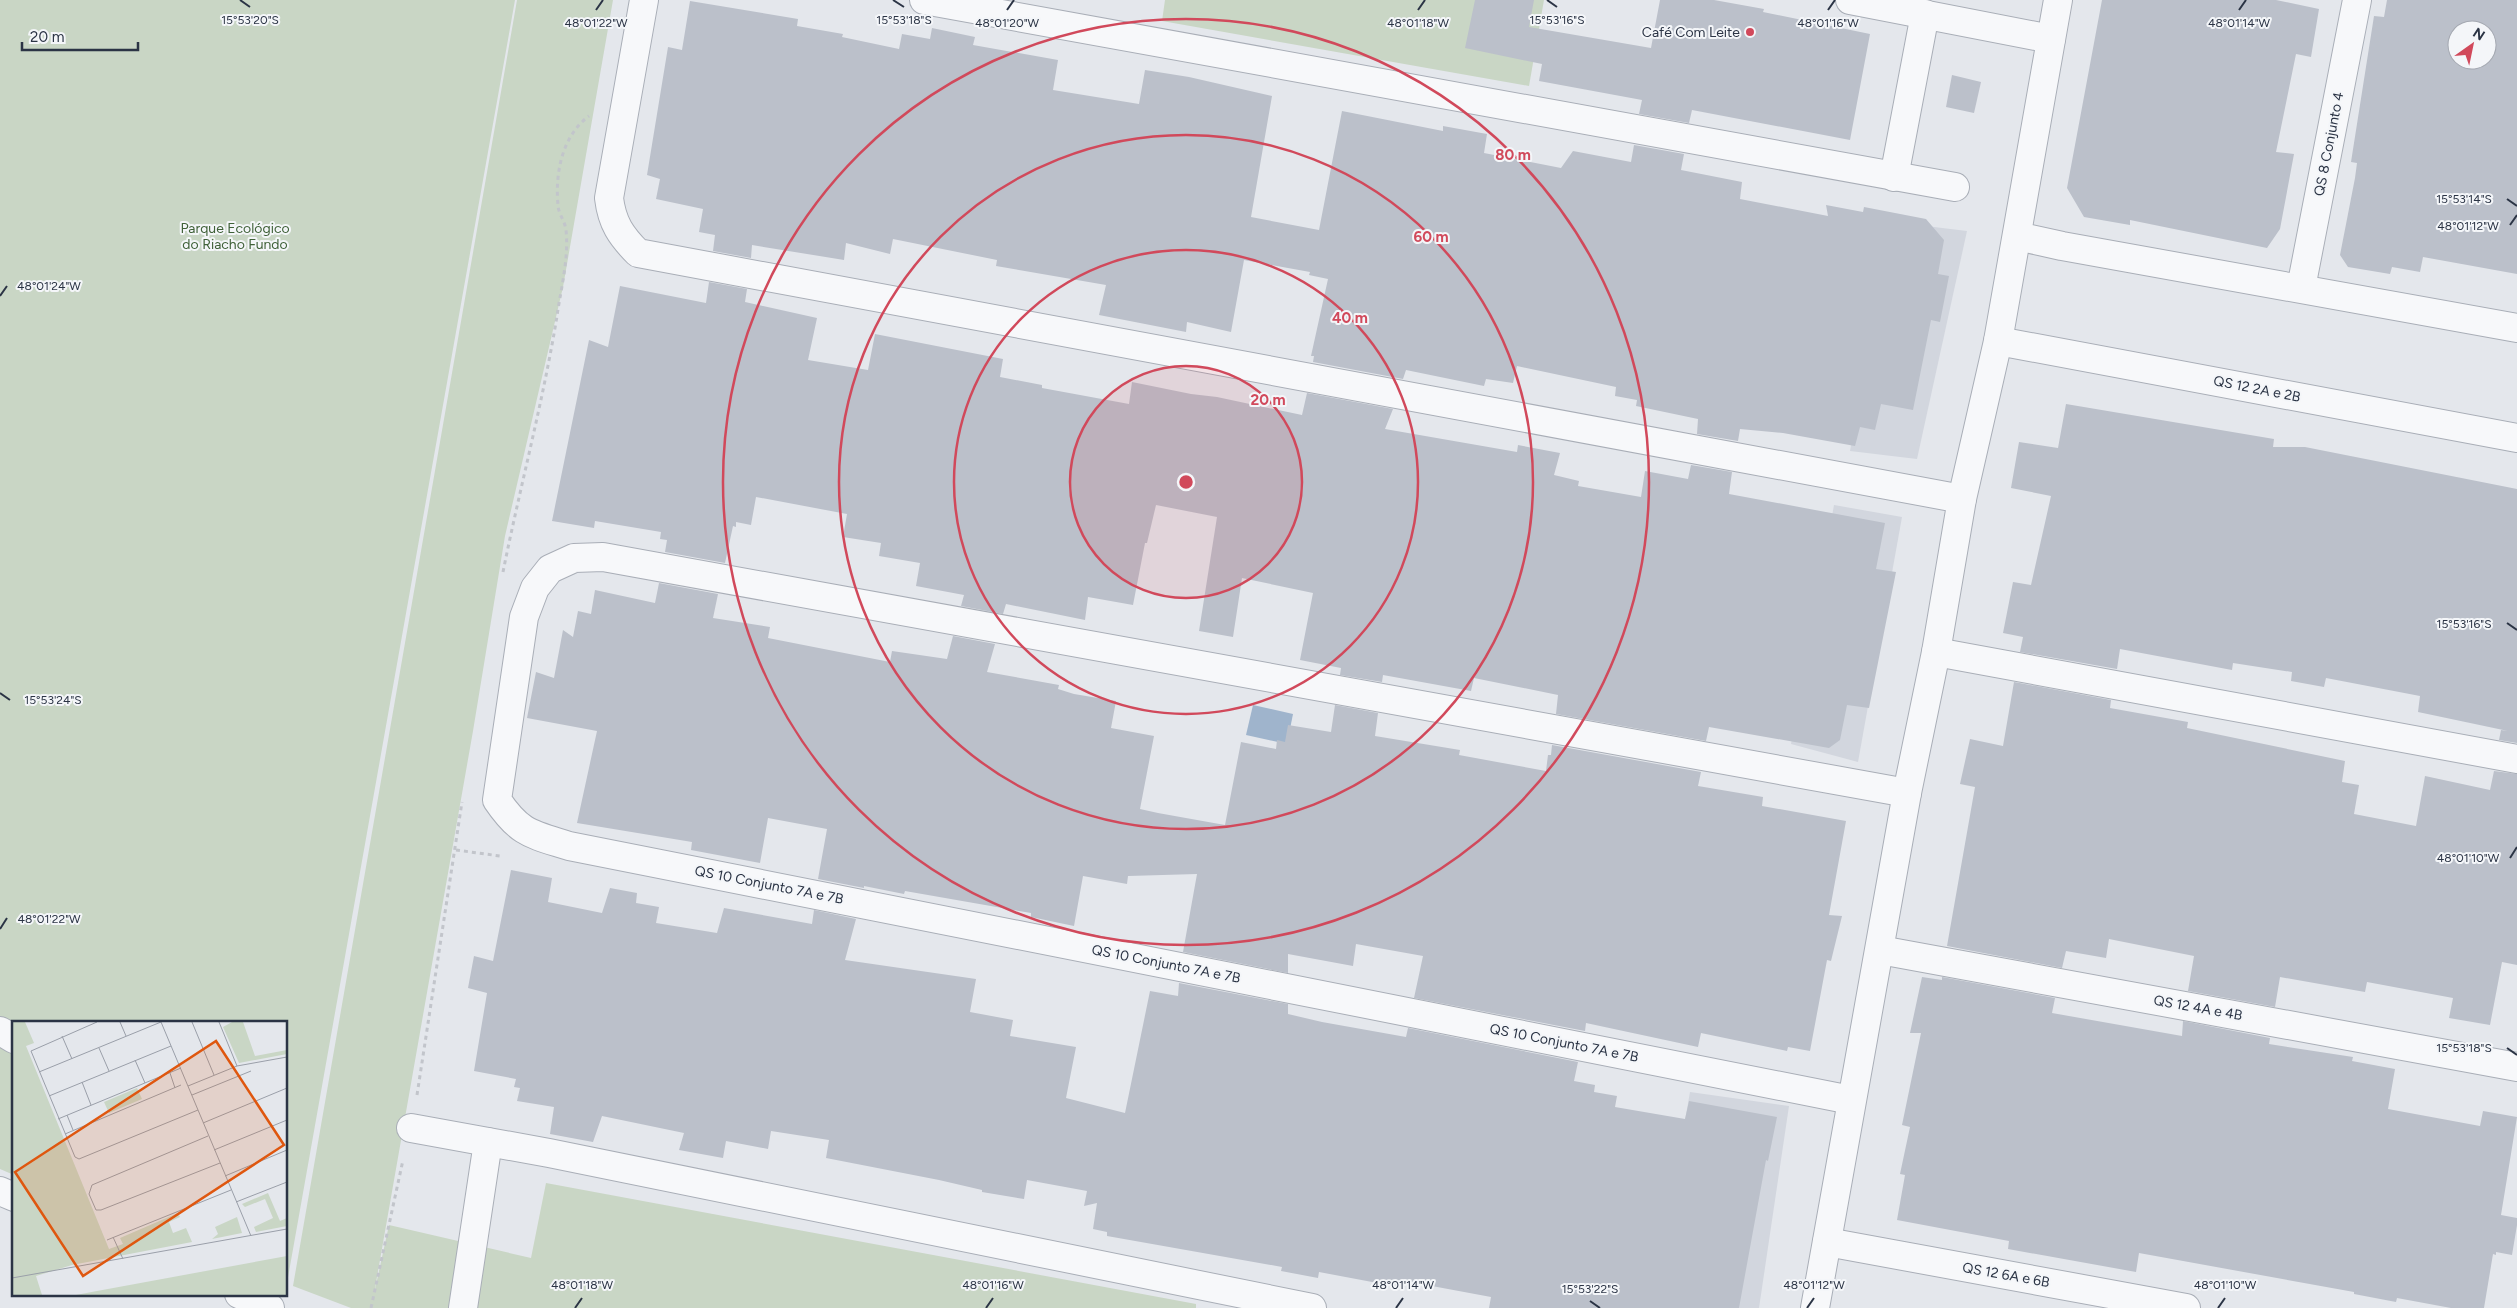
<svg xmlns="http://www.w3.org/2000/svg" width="2517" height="1308" font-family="Figtree,sans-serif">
	<rect width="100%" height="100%" fill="#e4e7ec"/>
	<g fill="#d2d6de">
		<polygon points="1893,222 1967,231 1917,459 1850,451"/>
		<polygon points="1834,505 1902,517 1858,762 1791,744"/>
		<polygon points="1690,1092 1789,1106 1759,1308 1652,1308"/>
	</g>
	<g fill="#c9d6c5">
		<polygon points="0,0 515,0 287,1283 286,1022 14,1022 14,1175 0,1169"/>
		<polygon points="517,0 613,0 563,287 505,536 473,731 374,1294 389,1225 531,1258 546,1183 1196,1304 1196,1308 351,1308 293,1286"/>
		<polygon points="1165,0 1544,0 1529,86 1162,21"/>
	</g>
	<polygon fill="#9fb4cc" points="1253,705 1293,714 1287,744 1246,735"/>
	<g fill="#bbc0ca" fill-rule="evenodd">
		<polygon points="1475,0 1534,0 1529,27 1651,48 1660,0 1714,0 1764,9 1763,12 1870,34 1850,140 1692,110 1689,123 1639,114 1642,100 1539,81 1542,64 1465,48"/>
		<polygon points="2102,0 2276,0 2319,9 2311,57 2296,54 2276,152 2294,154 2280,229 2267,248 2130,220 2130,225 2084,217 2067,188"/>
		<path d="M2387 0H2517V274L2423 257 2420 272 2392 267 2390 274 2348 267 2340 255 2355 178 2357 163 2351 162 2374 16 2384 17ZM2457 30H2487V60H2457Z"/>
		<polygon points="690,1 798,19 797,26 843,34 842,37 899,49 902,34 930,39 932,28 975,37 973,45 1058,60 1053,90 1139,104 1145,70 1189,77 1272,96 1251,217 1319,230 1342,111 1443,131 1443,126 1487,134 1484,153 1561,168 1573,151 1631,162 1634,145 1684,154 1681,170 1742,182 1740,199 1828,216 1826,205 1863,212 1864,207 1926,219 1944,240 1938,274 1949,276 1940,322 1931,320 1913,410 1881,404 1875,430 1860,427 1855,446 1783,433 1740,429 1738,441 1697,434 1698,419 1636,406 1637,400 1615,396 1616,387 1517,366 1513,383 1486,379 1484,386 1406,370 1403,379 1313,362 1314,356 1311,356 1328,279 1309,275 1310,272 1244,260 1231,332 1187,322 1186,332 1099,315 1106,285 996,266 997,260 893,239 890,254 846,243 844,260 752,245 751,258 713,251 715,235 699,232 703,209 656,199 660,179 647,175 668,47 682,50"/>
		<polygon points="1952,75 1981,82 1974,113 1946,107"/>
		<polygon points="709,282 747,289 745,302 817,318 808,360 868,370 875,334 1003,359 1000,377 1042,385 1042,388 1129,404 1132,382 1191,394 1217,397 1302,415 1307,393 1393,409 1385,429 1517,452 1518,445 1560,453 1554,475 1579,481 1578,486 1641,497 1645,471 1688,479 1691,465 1732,472 1729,494 1885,523 1876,569 1896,572 1869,708 1847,705 1840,740 1829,748 1709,727 1706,741 1556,714 1558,695 1474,678 1471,691 1383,675 1382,682 1340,675 1341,668 1300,660 1313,593 1242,578 1233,637 1199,631 1217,517 1156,505 1147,543 1145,543 1133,605 1088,597 1085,620 1006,604 1003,614 961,606 964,595 916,586 920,563 879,556 881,543 843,537 847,514 756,497 751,525 736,522 736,527 733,526 725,563 665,552 667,540 660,539 661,532 595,521 594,528 552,521 589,340 608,347 620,286 706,303"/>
		<polygon points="2066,404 2274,439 2273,447 2305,447 2517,489 2517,743 2499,740 2501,730 2508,731 2418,712 2420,696 2326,678 2324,687 2291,681 2292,672 2233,663 2232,670 2120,649 2117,669 2020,652 2023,637 2003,633 2013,582 2031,585 2051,496 2011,488 2019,442 2058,448"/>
		<polygon points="659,583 718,594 713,618 770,627 768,638 890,662 892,651 947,659 953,636 995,644 987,672 1059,685 1058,689 1074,694 1116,701 1111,728 1154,736 1140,809 1158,813 1225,825 1241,742 1276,749 1277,740 1285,742 1288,725 1331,732 1335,705 1378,713 1375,736 1460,750 1459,755 1546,771 1548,755 1551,755 1552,745 1701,772 1698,786 1763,797 1762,806 1846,821 1829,915 1842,916 1831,961 1827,960 1810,1051 1788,1047 1787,1051 1701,1033 1698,1047 1586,1023 1585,1031 1414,998 1423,956 1356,944 1353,966 1288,954 1288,973 1183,952 1197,874 1128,876 1127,884 1083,876 1074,926 1031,917 1031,913 905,891 904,894 864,886 864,888 818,879 827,829 768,818 760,863 691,850 692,842 577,823 597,731 527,718 536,672 554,678 563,630 573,637 578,611 591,614 595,590 655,603"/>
		<polygon points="2014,682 2111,700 2110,708 2188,722 2187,728 2345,761 2342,782 2359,785 2354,814 2416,826 2425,776 2490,790 2494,771 2517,774 2517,965 2502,962 2490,1025 2449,1018 2453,998 2367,982 2365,992 2280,977 2275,1007 2188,991 2194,956 2109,939 2106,958 2066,951 2062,968 1947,946 1975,787 1960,784 1970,739 2003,746"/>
		<polygon points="511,870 552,878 548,902 602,913 610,888 637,893 636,903 659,907 656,923 717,933 724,908 812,924 814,910 856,919 845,960 976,979 970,1012 1013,1020 1010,1036 1076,1047 1066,1098 1125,1113 1150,991 1178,996 1179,983 1288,1004 1288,1014 1322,1022 1406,1037 1408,1028 1578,1062 1574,1081 1595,1085 1594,1092 1617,1096 1615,1107 1685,1119 1689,1101 1777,1117 1768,1161 1766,1160 1739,1308 1489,1308 1491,1297 1405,1281 1404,1288 1319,1272 1318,1278 1281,1271 1282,1267 1107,1236 1107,1232 1093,1229 1097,1203 1084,1206 1087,1191 1027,1180 1024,1199 982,1192 982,1190 939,1180 826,1158 829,1140 771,1131 768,1149 726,1141 723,1158 679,1150 684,1133 602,1116 593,1142 550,1134 554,1107 517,1101 520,1088 514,1087 516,1079 474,1071 487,993 468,988 474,956 493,961"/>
		<polygon points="1922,977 1942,980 1942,977 2055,998 2052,1013 2182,1036 2183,1021 2270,1038 2269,1044 2353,1057 2352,1061 2395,1069 2388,1109 2480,1126 2483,1111 2517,1117 2501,1215 2517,1218 2517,1225 2512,1255 2496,1252 2496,1255 2493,1254 2484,1308 2451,1308 2397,1298 2396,1302 2354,1294 2354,1292 2139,1253 2136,1272 2008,1249 2009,1241 1897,1220 1905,1175 1900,1174 1910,1127 1902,1125 1921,1033 1910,1033"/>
	</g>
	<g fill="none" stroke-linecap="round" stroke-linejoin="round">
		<defs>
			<g id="minor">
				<path d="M644 0 609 198C612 223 621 236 638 253L1962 499"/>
				<polyline points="924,0 1955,187"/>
				<polyline points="1850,0 2051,39"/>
				<polyline points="1894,177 1925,14"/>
				<polyline points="2017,236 2062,246 2517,328"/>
				<polyline points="2301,288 2357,0"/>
				<polyline points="1998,341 2517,438"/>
				<polyline points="1936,652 2517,759"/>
				<polyline points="1880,950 2517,1067"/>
				<polyline points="0,1031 14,1039"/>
				<path d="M1851 1100 569 846C531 834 520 834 497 800L524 617 535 588 550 569 574 558 603 557 1907 793"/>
				<polyline points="411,1128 549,1153 1312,1308"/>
				<polyline points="0,1191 14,1197"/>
				<polyline points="1827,1242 2186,1308"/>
				<polyline points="239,1294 270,1308"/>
				<polyline points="463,1308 488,1142"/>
				<polyline points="1815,1308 1907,793 1936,652 1962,499 1998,341 2058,0"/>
			</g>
		</defs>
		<use href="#minor" stroke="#a9aeb7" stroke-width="30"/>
		<g stroke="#c2c5cb" stroke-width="3" stroke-dasharray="4 4" stroke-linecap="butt">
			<path d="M503 572C520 487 543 402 557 316 561 288 569 258 566 230 565 221 558 213 558 205 555 173 562 136 589 116"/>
			<polyline points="456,850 500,856"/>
			<polyline points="417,1095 462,802"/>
			<polyline points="371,1308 403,1160"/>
		</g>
		<use href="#minor" stroke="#f7f8fa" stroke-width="28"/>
	</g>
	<path fill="none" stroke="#2b3445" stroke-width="2" d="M240 0 250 7M893 0 904 7M1547 0 1557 7M596 10 603 0M1007 10 1014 0M1418 10 1425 0M1828 10 1835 0M2239 10 2246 0M2507 199 2517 206M2510 225 2517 215M0 296 7 286M2507 623 2517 630M0 693 10 700M2510 858 2517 847M0 929 7 918M2507 1048 2517 1055M1590 1301 1600 1308M575 1308 582 1298M986 1308 993 1298M1396 1308 1403 1298M1807 1308 1814 1298M2218 1308 2225 1298"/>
	<circle cx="1186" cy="482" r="116" fill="#d1495b" fill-opacity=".12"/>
	<g fill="none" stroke="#d1495b" stroke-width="2.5">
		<circle cx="1186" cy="482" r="116"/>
		<circle cx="1186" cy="482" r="232"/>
		<circle cx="1186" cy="482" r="347"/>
		<circle cx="1186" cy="482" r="463"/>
	</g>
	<circle fill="#d1495b" stroke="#f4f6f9" stroke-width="2" cx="1750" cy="32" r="5"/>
	<g text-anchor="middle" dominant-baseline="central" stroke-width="4" stroke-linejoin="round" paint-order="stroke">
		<g font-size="14" fill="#2b3445" stroke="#f4f6f9" text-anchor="end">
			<text x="1740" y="32">Café Com Leite</text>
		</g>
		<g font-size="14" fill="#2b3445" stroke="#f4f6f9">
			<text transform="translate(2329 144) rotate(-79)">QS 8 Conjunto 4</text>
			<text transform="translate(2257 389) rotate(11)">QS 12 2A e 2B</text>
			<text transform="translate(769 885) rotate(11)">QS 10 Conjunto 7A e 7B</text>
			<text transform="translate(1166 964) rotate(11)">QS 10 Conjunto 7A e 7B</text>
			<text transform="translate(2198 1008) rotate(10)">QS 12 4A e 4B</text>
			<text transform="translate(1564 1043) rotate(11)">QS 10 Conjunto 7A e 7B</text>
			<text transform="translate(2006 1275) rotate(10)">QS 12 6A e 6B</text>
		</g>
		<g font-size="14" fill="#3f6138" stroke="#f4f6f9">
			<text x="235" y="228">Parque Ecológico<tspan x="235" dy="16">do Riacho Fundo</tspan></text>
		</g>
	</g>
	<g transform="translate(12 1021)">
		<rect width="275" height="275" fill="#e4e7ec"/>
		<path d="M0 1H13L22 22 14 25 97 228 111 223 108 217 166 192 168 196 157 201 161 212 174 207 180 221 60 244 24 255 30 274H0ZM220 1H231L243 35 275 29V33L227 42 211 6ZM125 67 130 78 97 92 92 81ZM256 172 268 200 275 197V205L244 211 242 206 261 197 253 178 233 186 230 183ZM225 196 230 212 200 218 206 213 203 206ZM275 235V274H64L85 270Z" fill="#c9d6c5"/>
		<path fill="none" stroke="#9a9fa9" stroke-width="1" d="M85 1 19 30 63 136 67 138 186 89M108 1 114 15M180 1 202 54M207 1 225 45M50 15 60 38M87 27 97 50M123 39 133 62M27 51 149 1 239 215M158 52 163 67M70 61 79 84M176 65 225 45 275 36M180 74 239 50M37 75 159 25M55 94 61 109M46 98 169 47M191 102 275 67M53 113 169 64M196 115 80 164 77 173 84 189H89L208 142M202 129 275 99M213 155 275 129M224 181 275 161M101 216 111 238M95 219 219 169M0 257 275 208"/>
		<path fill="#df570f" fill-opacity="0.15" stroke="#df570f" stroke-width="2.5" d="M204 20 272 124 71 255 3 151Z"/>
		<rect width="275" height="275" fill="none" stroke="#2b3445" stroke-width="2.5"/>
	</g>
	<g font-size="12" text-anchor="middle" fill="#2b3445" stroke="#f4f6f9" stroke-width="4" stroke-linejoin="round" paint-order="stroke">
		<text x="904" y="24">15°53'18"S</text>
		<text x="1557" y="24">15°53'16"S</text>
		<text x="250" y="24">15°53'20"S</text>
		<text x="596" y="27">48°01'22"W</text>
		<text x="1007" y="27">48°01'20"W</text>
		<text x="1418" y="27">48°01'18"W</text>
		<text x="1828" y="27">48°01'16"W</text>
		<text x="2239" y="27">48°01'14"W</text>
		<text x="2464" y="203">15°53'14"S</text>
		<text x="2468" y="230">48°01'12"W</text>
		<text x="49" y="290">48°01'24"W</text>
		<text x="2464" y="628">15°53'16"S</text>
		<text x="53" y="704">15°53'24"S</text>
		<text x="2468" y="862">48°01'10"W</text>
		<text x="49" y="923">48°01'22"W</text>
		<text x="2464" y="1052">15°53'18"S</text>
		<text x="582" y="1289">48°01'18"W</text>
		<text x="993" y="1289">48°01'16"W</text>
		<text x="1403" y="1289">48°01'14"W</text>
		<text x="1814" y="1289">48°01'12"W</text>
		<text x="2225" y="1289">48°01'10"W</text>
		<text x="1590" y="1293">15°53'22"S</text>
	</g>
	<circle cx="1186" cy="482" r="8" fill="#d1495b" stroke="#f4f6f9" stroke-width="2.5"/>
	<g font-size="15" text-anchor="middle" font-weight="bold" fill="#d1495b" stroke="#f4f6f9" stroke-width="4" stroke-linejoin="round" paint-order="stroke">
		<text x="1513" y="160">80 m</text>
		<text x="1431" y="242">60 m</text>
		<text x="1350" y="323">40 m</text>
		<text x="1268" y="405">20 m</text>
	</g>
	<g transform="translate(2472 45) rotate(33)"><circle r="24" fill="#f4f6f9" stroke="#a4a8b1"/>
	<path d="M0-4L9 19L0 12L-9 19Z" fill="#d1495b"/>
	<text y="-8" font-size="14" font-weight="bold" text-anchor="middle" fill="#2b3445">N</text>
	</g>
	<path d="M22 42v8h116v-8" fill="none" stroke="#2b3445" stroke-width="2.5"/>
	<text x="30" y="42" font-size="15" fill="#2b3445" stroke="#f4f6f9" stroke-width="4" paint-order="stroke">20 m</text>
</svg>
